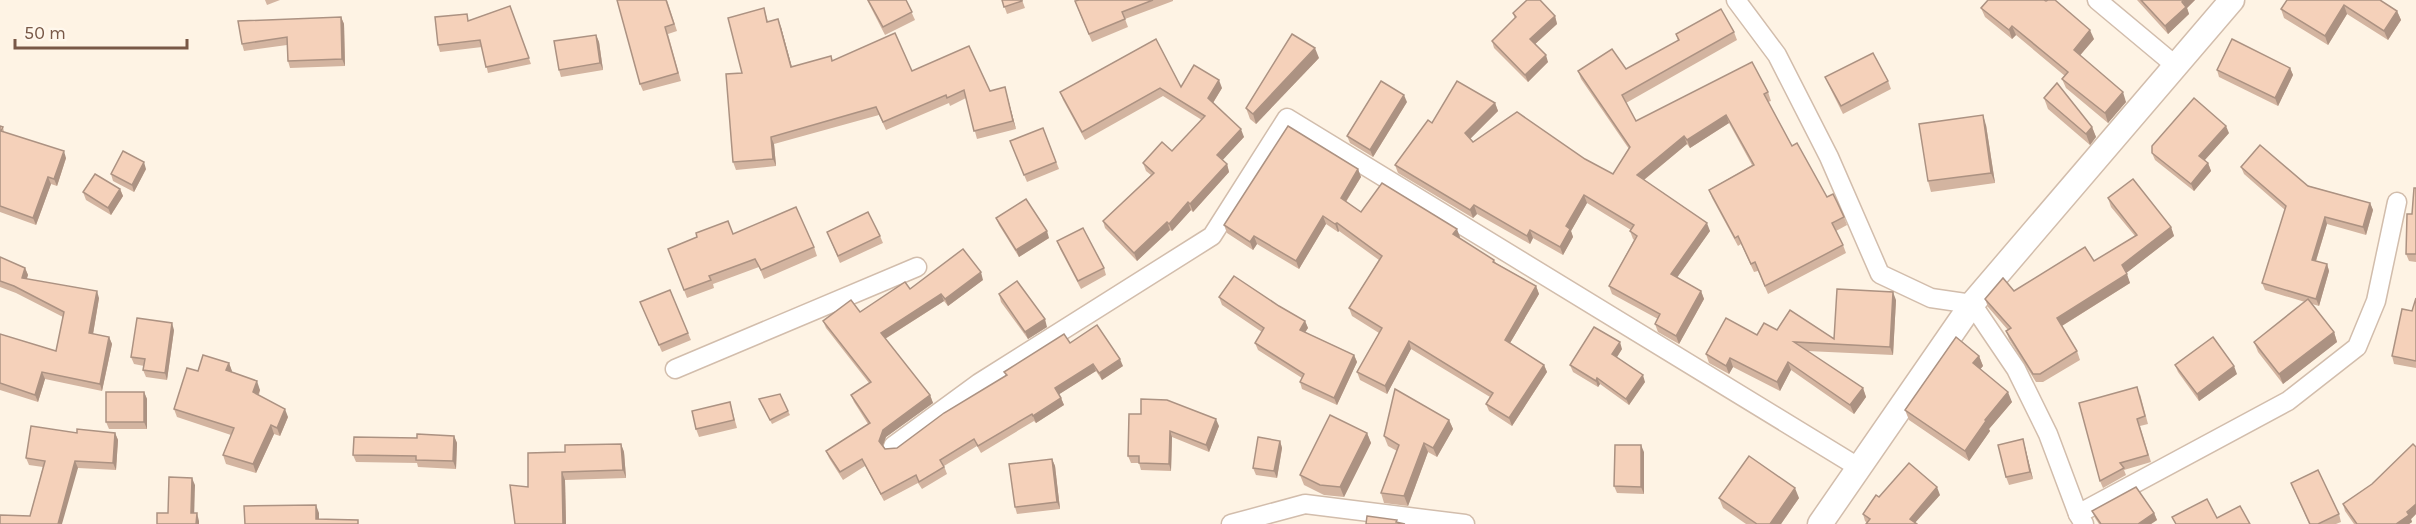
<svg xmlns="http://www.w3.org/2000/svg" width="2416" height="524" font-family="Karla,sans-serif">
	<rect width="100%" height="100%" fill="#fef3e4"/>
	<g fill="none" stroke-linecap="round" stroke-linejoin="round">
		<defs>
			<g id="minor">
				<polyline points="1736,0 1777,55 1829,157 1880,274 1931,298 1972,304 2016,369 2048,434 2078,514 2084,524"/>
				<polyline points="2097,0 2176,66"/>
				<polyline points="675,369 917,267"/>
				<polyline points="893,446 979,383 1212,236 1287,118 1858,467"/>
				<polyline points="2078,514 2288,401 2357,347 2376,301 2397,202"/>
				<polyline points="1231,524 1305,504 1465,524"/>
			</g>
			<polyline id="tertiary" points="1820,524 1972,304 2232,0"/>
		</defs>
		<use href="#minor" stroke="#d2bdac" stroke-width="21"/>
		<use href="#tertiary" stroke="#d2bdac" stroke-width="27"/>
		<use href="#minor" stroke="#fff" stroke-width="18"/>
		<use href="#tertiary" stroke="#fff" stroke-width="24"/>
	</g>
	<g fill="#d3b4a0">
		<polygon points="265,0 280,0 267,5"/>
		<polygon points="667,0 677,31 668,34 681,81 643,91 640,84"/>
		<polygon points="867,0 906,0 915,20 885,35"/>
		<polygon points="1002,0 1022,0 1025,8 1007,14"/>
		<polygon points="1079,0 1173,0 1173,1 1125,19 1128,27 1092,42 1078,9"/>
		<polygon points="2137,0 2195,0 2187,8 2189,14 2168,34"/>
		<polygon points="2380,0 2397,11 2401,20 2388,40 2347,14 2328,45 2284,18 2281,9"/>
		<polygon points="510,6 531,64 488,73 482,47 440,52 438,45 470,20"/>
		<polygon points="764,8 768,22 781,27 792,67 832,61 912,71 1007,95 1016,129 977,139 966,98 950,106 949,103 886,130 879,115 774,144 776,166 736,170 733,162 742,73"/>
		<polygon points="1981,8 2094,39 2080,55 2126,102 2108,123 2066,88 2062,79 2065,76 2016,35 2012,39 1985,17"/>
		<polygon points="1513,13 1555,16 1557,24 1535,44 1548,62 1528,82 1494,48 1492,41 1515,19"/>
		<polygon points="341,17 344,24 345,66 290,68 288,61 287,45 244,51 242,44"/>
		<polygon points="1734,32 1737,40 1626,103 1636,121 1768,92 1771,101 1768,102 1792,146 1827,197 1844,217 1847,225 1836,231 1843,245 1846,253 1768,294 1758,271 1754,272 1741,244 1738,246 1712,198 1709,190 1752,165 1729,123 1690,148 1687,144 1644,180 1710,231 1677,277 1701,291 1704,299 1679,344 1658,332 1655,324 1658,319 1612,294 1609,286 1634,240 1633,239 1630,231 1631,230 1587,203 1571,231 1573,237 1563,255 1533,238 1530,244 1477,214 1473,218 1398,173 1395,165 1432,123 1495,103 1498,111 1470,139 1473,142 1585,159 1613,174 1629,149 1581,79 1578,71 1626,69 1678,41 1676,34"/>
		<polygon points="596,35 599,42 603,70 561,77 559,70"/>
		<polygon points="1319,58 1256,124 1250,119 1246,108"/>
		<polygon points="2290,68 2293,75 2278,106 2219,77 2217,70"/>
		<polygon points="1825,77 1888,81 1891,89 1843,114 1828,84"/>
		<polygon points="1181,87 1222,88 1213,103 1244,137 1222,160 1227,164 1229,172 1193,212 1191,210 1172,231 1170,230 1137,261 1105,228 1103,221 1151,175 1146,171 1143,163 1172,151 1202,120 1163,96 1085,140 1063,100 1060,92"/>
		<polygon points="2044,98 2092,127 2096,137 2090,145 2048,109"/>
		<polygon points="1407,102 1373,157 1350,143 1347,136"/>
		<polygon points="1986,125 1995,183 1931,192 1928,181"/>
		<polygon points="0,126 3,127 4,132 66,158 57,186 51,184 36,225 0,212"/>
		<polygon points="1043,128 1059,169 1027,182 1010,141"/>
		<polygon points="2229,133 2205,160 2208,163 2211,171 2194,191 2155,160 2152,153"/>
		<polygon points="2241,167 2370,203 2373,210 2366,235 2327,224 2316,261 2327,264 2329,271 2319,306 2312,304 2334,332 2337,342 2283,384 2258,352 2254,342 2305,302 2265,290 2262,283 2285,210 2244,174"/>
		<polygon points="146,169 134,192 113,181 111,174"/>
		<polygon points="1358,169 1361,177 1346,202 1361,212 1460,237 1459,238 1494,260 1496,263 1536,286 1539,294 1510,343 1544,365 1547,372 1512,426 1489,411 1486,404 1490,397 1411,349 1387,394 1360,380 1357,372 1379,333 1352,316 1349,308 1379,260 1339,231 1338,232 1326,224 1299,269 1257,244 1253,250 1227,233 1224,225"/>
		<polygon points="2416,188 2416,262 2409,261 2406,254"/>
		<polygon points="120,189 123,196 111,215 86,200 83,192"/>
		<polygon points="2108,198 2171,227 2174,236 2126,273 2130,283 2062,326 2077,351 2080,360 2043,382 2036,382 2009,339 2006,331 2008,330 1988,307 1985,299 2014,291 2094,261 2135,236 2111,207"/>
		<polygon points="996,218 1049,238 1019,257 999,225"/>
		<polygon points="827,232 880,236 883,243 840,263"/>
		<polygon points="733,234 814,247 817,256 764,279 759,267 713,284 714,288 687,298 668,249"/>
		<polygon points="1057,241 1104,268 1106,275 1081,289 1060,249"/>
		<polygon points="0,257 25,268 28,275 27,279 99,298 93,334 109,337 112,344 102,391 45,379 38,402 0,390 0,334 56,351 63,317 16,293 0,287"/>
		<polygon points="983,280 948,306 944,301 885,339 930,395 933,403 886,437 883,445 885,449 897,448 1006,376 1004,372 1070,343 1123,366 1102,380 1096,371 1059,394 1064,405 1036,423 1034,421 981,453 977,446 944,466 947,474 922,489 918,483 884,501 865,466 843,480 829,458 826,451 868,424 854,402 851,395 869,383 826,328 823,321"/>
		<polygon points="999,294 1047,327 1028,339 1001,302"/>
		<polygon points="1219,297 1279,306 1305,321 1308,328 1305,332 1354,355 1357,362 1337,405 1302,389 1300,382 1302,378 1258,350 1255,343 1262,332 1222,305"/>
		<polygon points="2416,298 2416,368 2394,364 2392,356 2412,311"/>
		<polygon points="1896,300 1893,355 1807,351 1863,388 1866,397 1854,414 1791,370 1780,391 1733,367 1729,374 1709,363 1706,354 1757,335 1777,330 1834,339"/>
		<polygon points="640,302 688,333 691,340 662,352"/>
		<polygon points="174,330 167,380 146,377 143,370 144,366 134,364 131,357"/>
		<polygon points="1622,349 1617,357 1645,382 1629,405 1600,384 1598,387 1573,372 1570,365"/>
		<polygon points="1979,356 1983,366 1980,369 2012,402 1989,429 1990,431 1969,461 1909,420 1905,410"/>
		<polygon points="229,363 232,372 260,390 259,395 288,417 280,436 274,434 256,473 226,464 223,455 231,435 177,417 174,409"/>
		<polygon points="2175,365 2237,374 2199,401 2178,372"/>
		<polygon points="144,392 147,399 147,429 109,429 106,422"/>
		<polygon points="2140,394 2148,424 2140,426 2151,462 2124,470 2126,475 2103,488 2100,481"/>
		<polygon points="759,399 788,411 790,415 772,424"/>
		<polygon points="730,402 737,428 699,437 696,429"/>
		<polygon points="1129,414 1219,426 1209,452 1172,437 1171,471 1141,470 1139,463 1131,463 1128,456"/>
		<polygon points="1449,420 1453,429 1437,457 1428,452 1408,506 1384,503 1381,493 1397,451 1388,446 1384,436"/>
		<polygon points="77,433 115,433 118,440 116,470 78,468 30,516 43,467 29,465 26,458"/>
		<polygon points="1367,433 1371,443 1344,497 1324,495 1304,485 1300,475"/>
		<polygon points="454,436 457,443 456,469 418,467 417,463 356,462 353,455 417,438"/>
		<polygon points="1280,441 1282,448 1277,478 1256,475 1253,468"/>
		<polygon points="621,444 624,452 626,478 565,480 566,524 515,524 528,487 565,452"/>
		<polygon points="2025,447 2033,479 2009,485 2006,477"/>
		<polygon points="2416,447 2416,514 2411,519 2412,522 2409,524 2354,524 2345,511 2343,504 2372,484"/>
		<polygon points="1644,452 1644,494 1617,493 1614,486"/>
		<polygon points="1052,459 1055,466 1060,509 1017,514 1015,507"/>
		<polygon points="2291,483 2339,514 2341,522 2336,524 2309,524"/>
		<polygon points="1940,495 1915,522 1867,523 1865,521 1863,514 1879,497"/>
		<polygon points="1719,498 1799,498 1781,524 1746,524 1723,508"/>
		<polygon points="2092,511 2154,513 2157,520 2151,524 2099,524 2095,518"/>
	</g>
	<g fill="#ac9282">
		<polygon points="2185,0 2195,0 2187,8 2189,14 2168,34 2165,26"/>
		<polygon points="2344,5 2347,14 2328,45 2325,36"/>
		<polygon points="2397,11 2401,20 2388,40 2384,31"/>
		<polygon points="1555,16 1557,24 1533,46 1530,39"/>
		<polygon points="341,17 344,24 345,66 342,59"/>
		<polygon points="778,19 781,27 794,75 791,67"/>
		<polygon points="2012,26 2016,35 2012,39 2009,30"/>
		<polygon points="2090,30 2094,39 2077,59 2074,50"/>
		<polygon points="596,35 599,42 603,70 600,63"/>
		<polygon points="1315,48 1319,58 1256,124 1253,114"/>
		<polygon points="1546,55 1548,62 1528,82 1525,75"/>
		<polygon points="2290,68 2293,75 2278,106 2275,98"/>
		<polygon points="1219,80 1222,88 1211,106 1208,98"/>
		<polygon points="1005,87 1007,95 1016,129 1013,121"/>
		<polygon points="2123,92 2126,102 2108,123 2105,113"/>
		<polygon points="1404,95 1407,102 1373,157 1370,150"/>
		<polygon points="1495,103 1498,111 1468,141 1465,133"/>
		<polygon points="1726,115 1729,123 1690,148 1687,140"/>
		<polygon points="1983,115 1986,125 1995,183 1991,173"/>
		<polygon points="2226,126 2229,133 2202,163 2199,156"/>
		<polygon points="2092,127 2096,137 2090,145 2086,134"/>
		<polygon points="1241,129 1244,137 1220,163 1217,155"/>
		<polygon points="1684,136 1687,144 1640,183 1637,175"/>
		<polygon points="771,137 774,144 776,166 773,159"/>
		<polygon points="64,151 66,158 57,186 54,179"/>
		<polygon points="144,162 146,169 134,192 132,185"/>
		<polygon points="2208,163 2211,171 2194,191 2191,184"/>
		<polygon points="1227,164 1229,172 1193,212 1190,204"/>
		<polygon points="1358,169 1361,177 1343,206 1341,198"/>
		<polygon points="48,177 51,184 36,225 33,218"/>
		<polygon points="120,189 123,196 111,215 108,208"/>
		<polygon points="1584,195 1587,203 1571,231 1573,237 1563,255 1560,247 1566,226"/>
		<polygon points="1188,202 1191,210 1172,231 1169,224"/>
		<polygon points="2370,203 2373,210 2366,235 2363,227"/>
		<polygon points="1474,205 1477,214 1473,218 1470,210"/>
		<polygon points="1323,216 1326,224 1299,269 1296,261"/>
		<polygon points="2325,217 2327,224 2314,267 2312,260"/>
		<polygon points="1167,222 1170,230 1137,261 1134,253"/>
		<polygon points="1337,223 1339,231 1338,232 1335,224"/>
		<polygon points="1707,223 1710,231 1674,282 1671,274"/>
		<polygon points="2171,227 2174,236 2125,274 2122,265"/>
		<polygon points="1457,229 1460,237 1456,242 1453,234"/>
		<polygon points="1530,230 1533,238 1530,244 1527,236"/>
		<polygon points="1047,231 1049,238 1019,257 1016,250"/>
		<polygon points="1254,236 1257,244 1253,250 1250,242"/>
		<polygon points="2327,264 2329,271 2319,306 2316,299"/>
		<polygon points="25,268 28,275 24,285 22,278"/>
		<polygon points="981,272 983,280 948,306 945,299"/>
		<polygon points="2127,274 2130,283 2060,327 2057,318"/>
		<polygon points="1536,286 1539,294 1507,348 1505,340"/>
		<polygon points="97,291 99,298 92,340 89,333"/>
		<polygon points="1701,291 1704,299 1679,344 1676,336"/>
		<polygon points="1893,292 1896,300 1893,355 1890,347"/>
		<polygon points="941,294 944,301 883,340 881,333"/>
		<polygon points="1045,319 1047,327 1028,339 1025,332"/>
		<polygon points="1305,321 1308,328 1302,337 1300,330"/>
		<polygon points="172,323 174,330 167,380 165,373"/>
		<polygon points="2334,332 2337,342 2283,384 2279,374"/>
		<polygon points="109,337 112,344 102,391 100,384"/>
		<polygon points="1409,341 1411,349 1387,394 1385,386"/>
		<polygon points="1620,342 1622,349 1615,360 1612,354"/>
		<polygon points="1354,355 1357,362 1337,405 1334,398"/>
		<polygon points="1979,356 1983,366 1977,373 1973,363"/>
		<polygon points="1730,358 1733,367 1729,374 1726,366"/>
		<polygon points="1120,359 1123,366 1102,380 1099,373"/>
		<polygon points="1788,362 1791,370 1780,391 1777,382"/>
		<polygon points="229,363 232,371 229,378 226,370"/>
		<polygon points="1093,364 1096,371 1058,395 1055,388"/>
		<polygon points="1544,365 1547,372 1512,426 1509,418"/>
		<polygon points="2234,366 2237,374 2199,401 2197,394"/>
		<polygon points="42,372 45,379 38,402 35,395"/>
		<polygon points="1643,375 1645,382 1629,405 1626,399"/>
		<polygon points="1597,378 1600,384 1598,387 1596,381"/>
		<polygon points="257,381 260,390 256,400 253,392"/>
		<polygon points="1863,388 1866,397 1854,414 1850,405"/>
		<polygon points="144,392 147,399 147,429 144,422"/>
		<polygon points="2008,392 2012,402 1989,429 1990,431 1969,461 1965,451 1985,420"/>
		<polygon points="930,395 933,403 886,437 882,448 879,441 883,430"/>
		<polygon points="1061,398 1064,405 1036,423 1033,416"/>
		<polygon points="285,409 288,417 280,436 277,428"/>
		<polygon points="1216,419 1219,426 1209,452 1206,445"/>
		<polygon points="1449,420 1453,429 1437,457 1433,448"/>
		<polygon points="271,425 274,434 256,473 253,464"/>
		<polygon points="1170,431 1172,437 1171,471 1169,464"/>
		<polygon points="115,433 118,440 116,470 113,463"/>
		<polygon points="1367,433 1371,443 1344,497 1340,487"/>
		<polygon points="454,436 457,443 456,469 453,461"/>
		<polygon points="2023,439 2033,479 2030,472"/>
		<polygon points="1280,441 1282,448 1277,478 1274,471"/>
		<polygon points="1424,443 1428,452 1408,506 1404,496"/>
		<polygon points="621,444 624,452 626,478 623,470"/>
		<polygon points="1641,445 1644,452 1644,494 1641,487"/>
		<polygon points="1052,459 1055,466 1060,509 1057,502"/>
		<polygon points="75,461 78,468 62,524 58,524"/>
		<polygon points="562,472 565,480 566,524 563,524"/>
		<polygon points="192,478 195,485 194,521 191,513"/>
		<polygon points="1937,487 1940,495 1914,524 1910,519"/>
		<polygon points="1795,488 1799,498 1781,524 1770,524"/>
		<polygon points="2416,504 2416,514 2411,519 2412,522 2409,524 2396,524"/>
		<polygon points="316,505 319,513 319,524 316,519"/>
		<polygon points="197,513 199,521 199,524 196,524"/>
		<polygon points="2154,513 2157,520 2151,524 2138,524"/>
	</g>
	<g fill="#f5d1ba" stroke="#ac9282" stroke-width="1.5">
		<polygon points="617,0 666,0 674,24 665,27 678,73 640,84"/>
		<polygon points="868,0 906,0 912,12 883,27"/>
		<polygon points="1002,0 1022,0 1022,1 1004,7"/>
		<polygon points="1079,0 1153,0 1122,12 1125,19 1089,34 1075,1"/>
		<polygon points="1527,0 1540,0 1555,16 1530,39 1546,55 1525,75 1492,41 1516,17 1513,13"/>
		<polygon points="1988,0 2044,0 2046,1 2048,0 2055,0 2090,30 2074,50 2123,92 2105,113 2062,79 2068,72 2012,26 2009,30 1981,8"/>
		<polygon points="2141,0 2185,0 2182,2 2186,7 2165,26"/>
		<polygon points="2287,0 2380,0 2397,11 2384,31 2344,5 2325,36 2281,9"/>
		<polygon points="510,6 529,58 486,67 480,40 438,45 435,17 467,14 468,21"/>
		<polygon points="764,8 767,22 778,19 791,67 831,56 832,61 895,33 912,71 969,46 990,91 1005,87 1013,121 974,131 964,90 947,98 946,95 883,122 876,107 771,137 773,159 733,162 726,74 742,73 728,18"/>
		<polygon points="1721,9 1734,32 1622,95 1636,121 1752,62 1768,92 1764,94 1792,146 1797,143 1827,197 1833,194 1837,202 1844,217 1832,223 1843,245 1765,286 1755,262 1751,264 1738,236 1735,238 1709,190 1754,165 1726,115 1687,140 1684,136 1637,175 1707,223 1671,274 1701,291 1676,336 1655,324 1660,314 1609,286 1637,236 1630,231 1634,225 1584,195 1566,226 1570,229 1560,247 1530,230 1527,236 1474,205 1470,210 1395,165 1428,120 1432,123 1457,81 1495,103 1465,133 1473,142 1517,112 1585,159 1613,174 1630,147 1578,71 1612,49 1626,69 1679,40 1676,34"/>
		<polygon points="341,17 342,59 288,61 287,37 242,44 238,21"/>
		<polygon points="1292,34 1315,48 1253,114 1246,108"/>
		<polygon points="596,35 600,63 559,70 554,41"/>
		<polygon points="1156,39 1181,87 1194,65 1219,80 1208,98 1241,129 1217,155 1227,164 1190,204 1188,202 1169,224 1167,222 1134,253 1103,221 1154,173 1143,163 1162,142 1172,151 1205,116 1160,88 1082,132 1060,92"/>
		<polygon points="2232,39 2290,68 2275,98 2217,70"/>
		<polygon points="1873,53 1888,81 1841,106 1825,77"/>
		<polygon points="1381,81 1404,95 1370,150 1347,136"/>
		<polygon points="2057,83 2092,127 2086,134 2044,98"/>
		<polygon points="2194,98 2226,126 2199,156 2208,163 2191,184 2152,153 2152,146"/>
		<polygon points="1983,115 1991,173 1928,181 1919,124"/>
		<polygon points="0,126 3,127 1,131 64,151 54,179 48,177 33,218 0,206"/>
		<polygon points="1288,126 1358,169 1341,198 1361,212 1382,183 1457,229 1453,234 1494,260 1493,262 1536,286 1505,340 1544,365 1509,418 1486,404 1493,393 1409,341 1385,386 1357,372 1382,328 1349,308 1382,256 1337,223 1335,224 1323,216 1296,261 1254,236 1250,242 1224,225"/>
		<polygon points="1043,128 1056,162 1024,175 1010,141"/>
		<polygon points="2260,145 2308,186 2370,203 2363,227 2325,217 2312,260 2327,264 2316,299 2262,283 2286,206 2241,167"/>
		<polygon points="123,151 144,162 132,185 111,174"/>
		<polygon points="95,174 120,189 108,208 83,192"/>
		<polygon points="2133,179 2171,227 2122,265 2127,274 2057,318 2077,351 2040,374 2033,374 2006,331 2011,328 1985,299 2003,278 2014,291 2085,247 2094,261 2137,235 2108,198"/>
		<polygon points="2414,188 2416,188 2416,254 2406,254 2407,214 2412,214"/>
		<polygon points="1026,199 1047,231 1016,250 996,218"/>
		<polygon points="796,207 814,247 761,270 755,259 709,276 711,280 684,290 668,249 697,237 696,233 728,221 733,234"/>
		<polygon points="868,212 880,236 838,256 827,232"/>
		<polygon points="1083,228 1104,268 1078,281 1057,241"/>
		<polygon points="963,249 981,272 945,299 941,294 881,333 930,395 883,430 879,441 885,449 897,448 944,413 1007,375 1004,372 1064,334 1070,343 1097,325 1120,359 1099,373 1093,364 1055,388 1061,398 1033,416 1032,414 978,446 974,439 940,460 944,467 919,482 916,475 881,494 862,459 840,472 826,451 870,423 851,395 871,382 823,321 851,300 860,312 905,282 910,289"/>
		<polygon points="0,257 25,268 22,278 97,291 89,333 109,337 100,384 42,372 35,395 0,383 0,334 56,351 64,312 14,286 0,281"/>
		<polygon points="1234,276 1279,306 1305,321 1300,330 1354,355 1334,398 1300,382 1304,374 1255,343 1264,328 1219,297"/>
		<polygon points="1017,281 1045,319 1025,332 999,294"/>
		<polygon points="1837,289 1893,292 1890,347 1794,342 1863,388 1850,405 1788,362 1777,382 1730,358 1726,366 1706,354 1726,318 1757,335 1764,323 1777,330 1790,310 1834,339"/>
		<polygon points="670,290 688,333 659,345 640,302"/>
		<polygon points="2416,298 2416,361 2392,356 2402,309 2412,311"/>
		<polygon points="2308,299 2334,332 2279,374 2254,342"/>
		<polygon points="137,318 172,323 165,373 143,370 145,359 131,357"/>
		<polygon points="1594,327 1620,342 1612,354 1643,375 1626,399 1597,378 1596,381 1570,365"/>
		<polygon points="1956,337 1979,356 1973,363 2008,392 1985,420 1986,421 1965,451 1905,410"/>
		<polygon points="2213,337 2234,366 2197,394 2175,365"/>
		<polygon points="203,355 229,363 226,370 257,381 253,392 285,409 277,428 271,425 253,464 223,455 234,428 174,409 187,368 198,371"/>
		<polygon points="2137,387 2145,416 2137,419 2148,455 2120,463 2124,468 2100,481 2079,403"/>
		<polygon points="1395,389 1449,420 1433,448 1424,443 1404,496 1381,493 1399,445 1384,436"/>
		<rect x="106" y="392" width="38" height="30"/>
		<polygon points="780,394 788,411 770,420 759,399"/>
		<polygon points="1141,399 1167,400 1216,419 1206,445 1170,431 1169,464 1139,463 1139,456 1128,456 1129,414 1141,414"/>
		<polygon points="730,402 734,420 696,429 692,411"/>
		<polygon points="1330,415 1367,433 1340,487 1320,485 1300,475"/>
		<polygon points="31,426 77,433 77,429 115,433 113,463 75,461 58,524 0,524 0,515 30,516 45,461 26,458"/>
		<polygon points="417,434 454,436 453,461 416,460 416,456 353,455 354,437 417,438"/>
		<polygon points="1258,437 1280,441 1274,471 1253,468"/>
		<polygon points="2023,439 2030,472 2006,477 1998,445"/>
		<polygon points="621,444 623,470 562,472 563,524 515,524 510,485 528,487 528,453 565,452 565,445"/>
		<polygon points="2413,444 2416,447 2416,504 2407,512 2409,515 2396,524 2357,524 2343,504 2372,484"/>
		<polygon points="1615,445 1641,445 1641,487 1614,486"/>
		<polygon points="1749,456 1795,488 1770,524 1757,524 1719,498"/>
		<polygon points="1052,459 1057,502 1015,507 1009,464"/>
		<polygon points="1909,463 1937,487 1910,519 1917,524 1866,524 1870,519 1863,514 1876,495 1879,497"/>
		<polygon points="2318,470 2339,514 2318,524 2310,524 2291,483"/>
		<polygon points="169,477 192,478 191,513 197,513 196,524 157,524 157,513 168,513"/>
		<polygon points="2136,487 2154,513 2138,524 2101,524 2092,511"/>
		<polygon points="2207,499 2217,518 2240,506 2250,524 2176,524 2172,517"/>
		<polygon points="316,505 316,519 358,520 358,524 245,524 244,506"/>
		<polygon points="1367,516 1397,520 1396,522 1405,524 1366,524"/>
	</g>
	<path d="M15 39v9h172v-9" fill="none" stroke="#785847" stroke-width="3"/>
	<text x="24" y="39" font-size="18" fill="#785847" stroke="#fff7ec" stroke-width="4.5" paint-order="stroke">50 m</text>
</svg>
